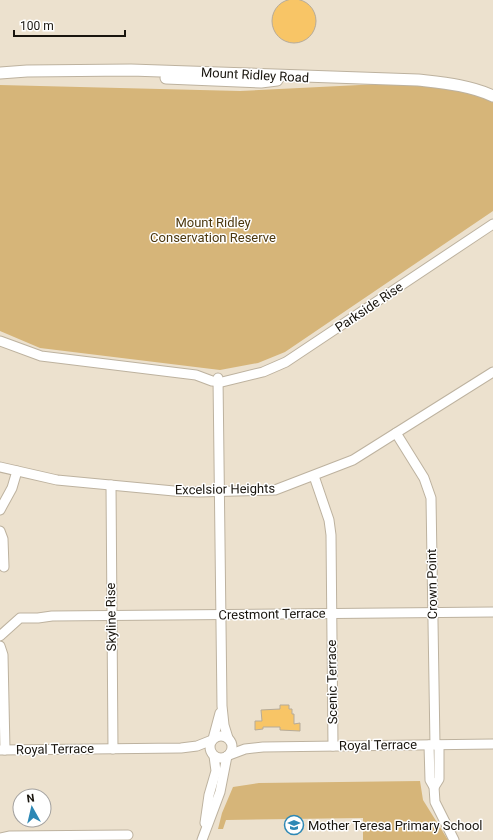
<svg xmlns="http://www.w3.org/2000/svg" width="493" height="840" font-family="Roboto,sans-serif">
	<rect width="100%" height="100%" fill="#ece1ce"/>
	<g fill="#d6b579">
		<polygon points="380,84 436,86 493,99 493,211 285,352 258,363 220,370 40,348 0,331 0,85 240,91"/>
		<polygon points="420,781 423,800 448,840 363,840 363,818 226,820 223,829 218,829 222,813 233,787 259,783"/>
	</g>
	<g fill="#f8c566" stroke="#b6ab99">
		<circle cx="294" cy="21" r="22"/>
		<polygon points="280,705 289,705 289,709 292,709 292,714 294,714 294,724 300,723 300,731 280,730 280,727 263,727 263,729 255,730 255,721 262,721 261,710 280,709"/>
	</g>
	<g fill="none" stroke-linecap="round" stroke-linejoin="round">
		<defs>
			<g id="minor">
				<polyline points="0,341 41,356 196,375 212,381 222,382 263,372 286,362 493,224"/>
				<polyline points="218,378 222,706 224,725 228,738"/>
				<polyline points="396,433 424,478 431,498 435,745"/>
				<polyline points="0,467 57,480 174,491 199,492 275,490 353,460 493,372"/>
				<polyline points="314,476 329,520 331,535 333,746"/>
				<polyline points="111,485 113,749"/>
				<polyline points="0,510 12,488 17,471"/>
				<polyline points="0,531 3,539 4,567"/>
				<polyline points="0,636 20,618 38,618 52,616 493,612"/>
				<polyline points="0,646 3,655 5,750"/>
				<circle cx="221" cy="747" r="11"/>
				<polyline points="213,739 220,713"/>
				<polyline points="429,745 430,780 434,787 435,802 454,840"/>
				<polyline points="0,750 181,748 197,746 212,740"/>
				<polyline points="229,755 245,749 263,747 493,744"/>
				<polyline points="434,787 439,779 439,745"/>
				<polyline points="205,823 209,795 216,771 214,756"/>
				<polyline points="0,838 10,836 128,835"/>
				<polyline points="202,840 220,792 227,756"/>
			</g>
			<g id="tertiary">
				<path d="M0 73 27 71 131 70 418 80C444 83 469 85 493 96"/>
				<polyline points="166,78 261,82 277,80"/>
			</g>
		</defs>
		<use href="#minor" stroke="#bdb29f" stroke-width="11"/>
		<use href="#tertiary" stroke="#bdb29f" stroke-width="13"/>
		<use href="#minor" stroke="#fff" stroke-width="9"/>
		<use href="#tertiary" stroke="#fff" stroke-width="11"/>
	</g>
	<defs>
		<symbol id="school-ring" viewBox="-11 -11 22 22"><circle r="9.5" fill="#fff" stroke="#2d88b5" stroke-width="1.5"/><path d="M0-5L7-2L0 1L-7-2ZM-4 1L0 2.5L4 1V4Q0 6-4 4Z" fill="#2d88b5"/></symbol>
	</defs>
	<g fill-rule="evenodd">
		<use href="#school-ring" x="283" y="814" width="22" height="22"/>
	</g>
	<g text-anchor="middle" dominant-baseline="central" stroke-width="3" stroke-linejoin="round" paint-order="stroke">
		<g font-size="13" fill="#19150e" stroke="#fff">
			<text transform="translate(255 75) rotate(3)">Mount Ridley Road</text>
			<text transform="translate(369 307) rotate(-34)">Parkside Rise</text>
			<text transform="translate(225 489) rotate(-1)">Excelsior Heights</text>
			<text transform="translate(432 584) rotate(-91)">Crown Point</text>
			<text transform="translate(272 614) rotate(-1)">Crestmont Terrace</text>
			<text transform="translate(111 617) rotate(-91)">Skyline Rise</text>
			<text transform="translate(332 682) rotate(-91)">Scenic Terrace</text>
			<text transform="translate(378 745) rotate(-1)">Royal Terrace</text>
			<text transform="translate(55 749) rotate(-1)">Royal Terrace</text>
		</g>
		<g font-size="13" fill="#4c380f" stroke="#fff">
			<text x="213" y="222">Mount Ridley<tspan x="213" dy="15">Conservation Reserve</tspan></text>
		</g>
		<g font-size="13" fill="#19150e" stroke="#fff" text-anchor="start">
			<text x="308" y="825">Mother Teresa Primary School</text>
		</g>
	</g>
	<g transform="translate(32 808) rotate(352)"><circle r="19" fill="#ffffff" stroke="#a3a19f"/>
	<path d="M0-3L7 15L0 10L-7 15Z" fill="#2d88b5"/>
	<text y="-6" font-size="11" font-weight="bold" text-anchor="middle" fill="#19150e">N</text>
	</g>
	<path d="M14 30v6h111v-6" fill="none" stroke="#19150e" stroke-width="2"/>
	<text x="20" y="30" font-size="12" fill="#19150e" stroke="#ffffff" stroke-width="3" paint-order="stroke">100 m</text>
</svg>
